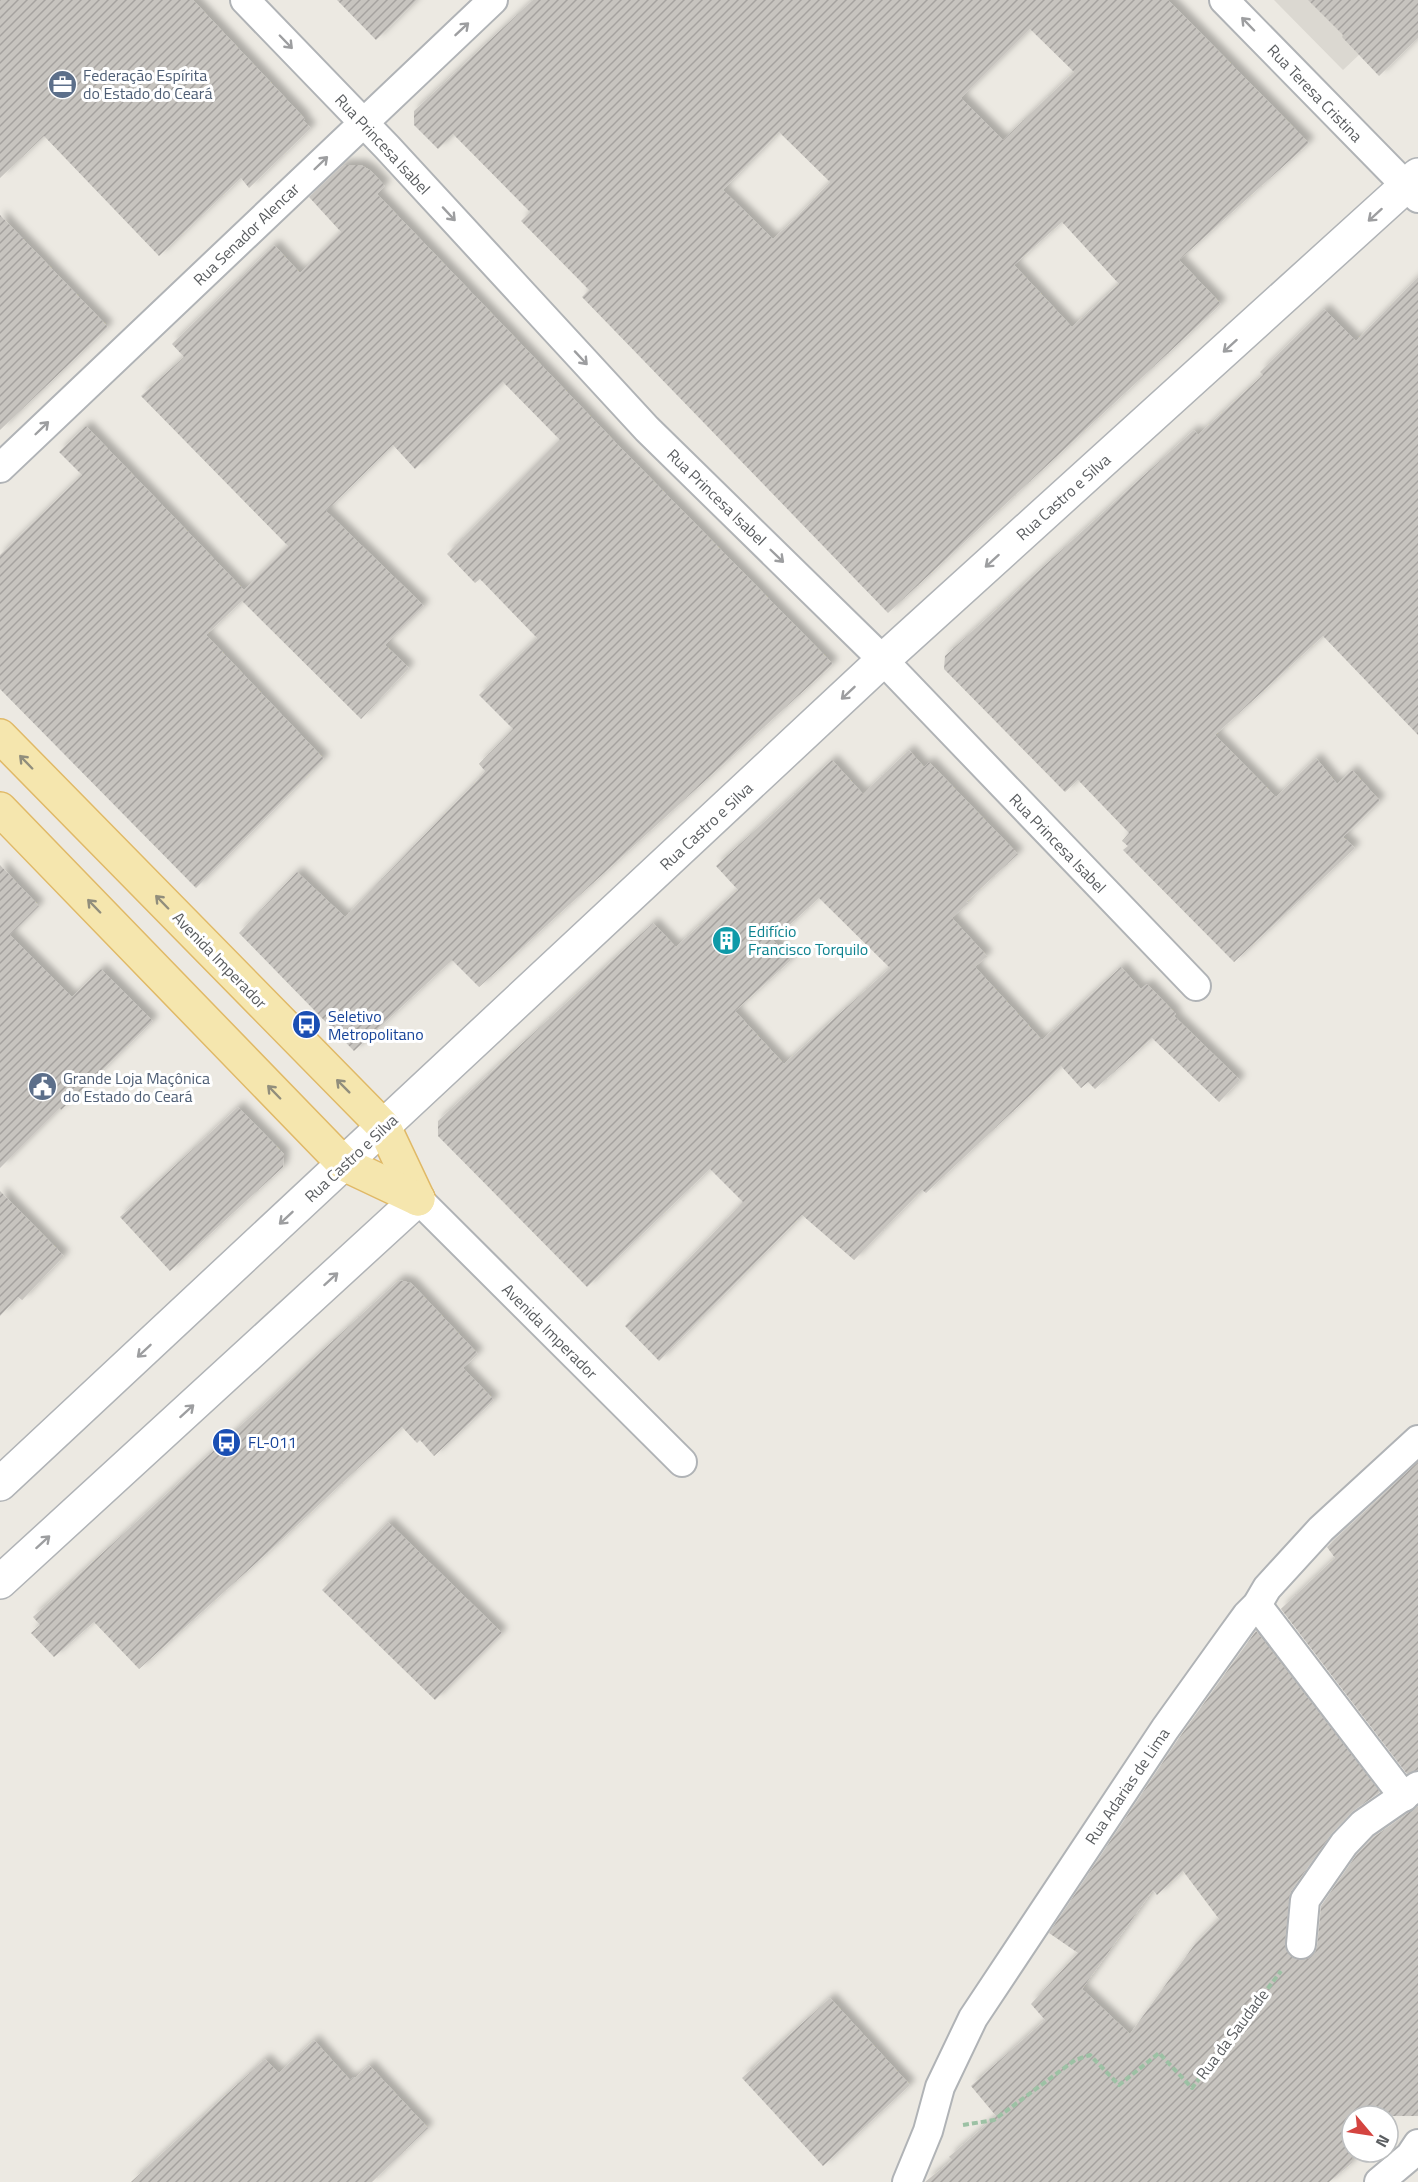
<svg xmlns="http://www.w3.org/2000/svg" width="1418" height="2182" font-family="'Titillium Web',sans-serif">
	<defs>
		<pattern id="building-hatch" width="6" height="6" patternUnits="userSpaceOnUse" patternTransform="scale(1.5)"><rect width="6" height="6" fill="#c7c4bf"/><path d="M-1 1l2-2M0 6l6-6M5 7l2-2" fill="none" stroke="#a5a29f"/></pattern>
		<filter id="shadow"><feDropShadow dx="5.5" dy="-5.5" stdDeviation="3" flood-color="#0004"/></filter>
	</defs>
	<rect width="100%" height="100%" fill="#ece9e2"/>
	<polygon fill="#dbd8d1" points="1274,0 1417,0 1343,70"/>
	<g fill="url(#building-hatch)" fill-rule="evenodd" filter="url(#shadow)">
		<polygon points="0,0 193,0 305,119 303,120 311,128 249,188 241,178 159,256 44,136 0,178"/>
		<polygon points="337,0 417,0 376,40"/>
		<path d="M533 0H1168L1309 143 1179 260 1221 304 888 613 582 297 589 290 521 221 530 212 453 134 438 149 414 125V111ZM1030 29 1074 72 1003 140 961 98ZM779 132 830 182 795 219 773 239 723 190ZM1062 222 1119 284 1072 327 1014 265Z"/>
		<polygon points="1308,0 1418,0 1418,38 1379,76 1342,37 1343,35"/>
		<polygon points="343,165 361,165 371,171 385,186 377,194 617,444 833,664 479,987 452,960 354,1051 239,933 297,872 345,917 474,784 485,771 479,764 513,729 479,695 537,638 480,579 475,583 447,554 560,440 503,382 415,469 393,445 326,511 424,606 385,645 409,668 361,719 242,601 206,635 324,759 196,888 0,689 0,555 82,475 59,452 86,426 244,590 288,546 141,396 184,357 172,344 274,245 300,273 341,232 309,197"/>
		<polygon points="0,215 108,327 0,430"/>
		<polygon points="1418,277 1418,735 1323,636 1215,735 1276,797 1316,758 1337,784 1352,770 1380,801 1343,837 1355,848 1234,962 1123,850 1128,846 1122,841 1129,833 1078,780 1065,792 944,669 945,656 1194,430 1198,435 1263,375 1260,372 1324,309 1356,341"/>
		<path d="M909 750 924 767 929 762 1018 854 966 902 968 903 952 918 987 956 975 967 1042 1040 1121 967 1141 989 1147 984 1176 1014 1174 1016 1240 1080 1219 1102 1152 1038 1095 1089 1088 1082 1081 1088 1061 1066 926 1193 922 1190 854 1260 802 1215 659 1361 625 1326 743 1202 710 1169 587 1287 438 1136V1121L653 923 676 947 738 890 716 866 832 760 863 794ZM819 898 890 968 784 1064 735 1011 791 960 773 940Z"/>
		<polygon points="0,865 39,906 10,935 72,997 101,969 153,1021 61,1110 60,1108 0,1168"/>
		<polygon points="238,1107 284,1154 283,1167 170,1271 120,1217"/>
		<polygon points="0,1191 64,1256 22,1300 18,1297 0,1316"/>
		<polygon points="399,1280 411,1283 478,1354 463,1368 494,1400 434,1456 420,1440 417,1443 402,1427 277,1544 139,1669 94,1622 54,1657 31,1633 40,1625 33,1617"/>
		<polygon points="1418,1462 1418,1770 1407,1774 1281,1609 1335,1558 1327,1547 1333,1541"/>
		<polygon points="388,1522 502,1633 435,1700 322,1590"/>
		<path d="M1256 1631 1380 1792 1353 1811 1332 1833 1291 1891 1289 1899 1285 1942 1286 1950 1291 1957 1300 1960 1308 1959 1315 1953 1317 1946 1321 1906 1357 1854 1374 1837 1418 1806V2116H1352V2163L1329 2182H925L952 2160 949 2157 996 2116 971 2086 1045 2020 1031 2004 1078 1953 1049 1933 1179 1738ZM1183 1871 1219 1919 1195 1944 1130 2034 1082 1989 1153 1890 1157 1895Z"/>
		<polygon points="830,1998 910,2085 823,2166 742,2078"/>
		<polygon points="314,2040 350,2080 354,2077 355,2078 369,2065 428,2128 372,2182 131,2182 265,2059 279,2073"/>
	</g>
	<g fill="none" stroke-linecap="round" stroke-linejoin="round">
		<defs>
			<g id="minor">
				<polyline points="245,0 387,147 647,429 883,660 1196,986"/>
				<polyline points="1224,0 1418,198"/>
				<polyline points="0,468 493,0"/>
				<polyline points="418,1199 682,1462"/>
				<polyline points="1257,1605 1404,1797"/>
				<polyline points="1301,1944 1305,1900 1344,1844 1363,1824 1418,1786"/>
				<polyline points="907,2182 928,2131 940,2087 973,2018 1165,1729 1231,1637 1247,1615 1257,1605 1267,1588 1321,1529 1418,1440"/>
				<polyline points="1379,2182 1410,2156 1418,2144"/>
			</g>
			<g id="tertiary">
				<polyline points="0,1484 883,660 1418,175"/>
				<polyline points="0,1582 418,1199"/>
			</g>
			<g id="primary">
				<polyline points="0,736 384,1127 418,1199"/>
				<polyline points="0,809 344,1164 418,1199"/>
			</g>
		</defs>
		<use href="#minor" stroke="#b0b3b6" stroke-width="32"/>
		<use href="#tertiary" stroke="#b0b3b6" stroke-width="36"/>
		<use href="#primary" stroke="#e0b967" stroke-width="36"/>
		<polyline stroke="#9cc1a4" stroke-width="4" stroke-dasharray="6 3" stroke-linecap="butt" points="963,2125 994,2120 1075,2060 1090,2055 1119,2085 1159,2053 1192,2088 1281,1971"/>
		<use href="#minor" stroke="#fff" stroke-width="28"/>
		<use href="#tertiary" stroke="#fff" stroke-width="33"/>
		<use href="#primary" stroke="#f5e6ae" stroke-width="33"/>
	</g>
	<defs><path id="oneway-shaft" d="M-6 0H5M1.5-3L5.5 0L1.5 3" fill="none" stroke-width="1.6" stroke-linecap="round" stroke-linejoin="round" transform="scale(1.5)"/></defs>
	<g stroke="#9d9ea0">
		<use href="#oneway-shaft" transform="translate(1248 24) rotate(-134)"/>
		<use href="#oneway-shaft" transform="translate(462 29) rotate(-43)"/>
		<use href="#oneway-shaft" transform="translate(286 42) rotate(46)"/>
		<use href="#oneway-shaft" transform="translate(321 163) rotate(-44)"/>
		<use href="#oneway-shaft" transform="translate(449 214) rotate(47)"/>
		<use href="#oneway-shaft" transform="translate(1375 215) rotate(138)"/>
		<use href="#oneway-shaft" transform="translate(1230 346) rotate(138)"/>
		<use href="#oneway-shaft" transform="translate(581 358) rotate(47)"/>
		<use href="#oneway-shaft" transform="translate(42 428) rotate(-44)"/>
		<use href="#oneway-shaft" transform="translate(777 556) rotate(44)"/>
		<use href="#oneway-shaft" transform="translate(992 561) rotate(138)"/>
		<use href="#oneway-shaft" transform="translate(848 693) rotate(137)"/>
		<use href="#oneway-shaft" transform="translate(286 1218) rotate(137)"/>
		<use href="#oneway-shaft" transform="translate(331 1279) rotate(-42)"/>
		<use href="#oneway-shaft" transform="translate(144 1351) rotate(137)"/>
		<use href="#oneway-shaft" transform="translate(187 1411) rotate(-42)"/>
		<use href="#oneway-shaft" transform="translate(43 1542) rotate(-42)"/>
	</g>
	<g stroke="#918e7c">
		<use href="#oneway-shaft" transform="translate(26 762) rotate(-134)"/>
		<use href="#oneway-shaft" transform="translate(162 902) rotate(-134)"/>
		<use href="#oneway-shaft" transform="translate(94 906) rotate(-134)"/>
		<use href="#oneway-shaft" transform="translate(343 1086) rotate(-135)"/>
		<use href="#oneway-shaft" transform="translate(274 1092) rotate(-134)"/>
	</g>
	<defs>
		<symbol id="office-disc" viewBox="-11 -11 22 22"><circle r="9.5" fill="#5c6f8a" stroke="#fff"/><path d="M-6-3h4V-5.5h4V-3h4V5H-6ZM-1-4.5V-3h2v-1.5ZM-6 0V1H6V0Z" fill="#fff"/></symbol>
		<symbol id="building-disc" viewBox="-11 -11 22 22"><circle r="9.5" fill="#0f9aa8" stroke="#fff"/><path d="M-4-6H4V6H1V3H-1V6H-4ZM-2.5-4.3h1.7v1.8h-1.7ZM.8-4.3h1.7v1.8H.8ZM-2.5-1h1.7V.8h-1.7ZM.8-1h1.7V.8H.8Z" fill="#fff"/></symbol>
		<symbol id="bus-disc" viewBox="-11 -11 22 22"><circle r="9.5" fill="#1a4fb4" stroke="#fff"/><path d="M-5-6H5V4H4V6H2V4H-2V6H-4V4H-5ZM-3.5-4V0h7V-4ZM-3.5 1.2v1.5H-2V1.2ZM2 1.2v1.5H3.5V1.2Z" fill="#fff"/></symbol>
		<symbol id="civic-disc" viewBox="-11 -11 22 22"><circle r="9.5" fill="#5c6f8a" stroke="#fff"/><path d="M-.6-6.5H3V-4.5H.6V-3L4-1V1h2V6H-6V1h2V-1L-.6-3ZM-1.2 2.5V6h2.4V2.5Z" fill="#fff"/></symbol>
	</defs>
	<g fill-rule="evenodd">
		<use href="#office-disc" x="46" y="68" width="33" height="33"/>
		<use href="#building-disc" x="710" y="924" width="33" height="33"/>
		<use href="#bus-disc" x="290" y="1008" width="33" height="33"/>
		<use href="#civic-disc" x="26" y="1070" width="33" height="33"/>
		<use href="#bus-disc" x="210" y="1426" width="33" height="33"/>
	</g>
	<g text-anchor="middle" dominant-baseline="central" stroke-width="6" stroke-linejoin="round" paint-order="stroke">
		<g font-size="16" fill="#4e5e75" stroke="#fff" text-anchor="start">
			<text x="83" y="75">Federação Espírita<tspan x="83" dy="18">do Estado do Ceará</tspan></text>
			<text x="63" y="1078">Grande Loja Maçônica<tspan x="63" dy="18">do Estado do Ceará</tspan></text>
		</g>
		<g font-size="16" fill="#5b5e61" stroke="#fff">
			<text transform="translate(1315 93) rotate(46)">Rua Teresa Cristina</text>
			<text transform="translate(383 144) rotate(47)">Rua Princesa Isabel</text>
			<text transform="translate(246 234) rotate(-44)">Rua Senador Alencar</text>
			<text transform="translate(717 497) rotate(44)">Rua Princesa Isabel</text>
			<text transform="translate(1063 497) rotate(-42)">Rua Castro e Silva</text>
			<text transform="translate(706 826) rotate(-43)">Rua Castro e Silva</text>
			<text transform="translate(1058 843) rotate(46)">Rua Princesa Isabel</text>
			<text transform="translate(220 960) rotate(46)">Avenida Imperador</text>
			<text transform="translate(351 1158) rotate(-43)">Rua Castro e Silva</text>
			<text transform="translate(550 1331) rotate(45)">Avenida Imperador</text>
			<text transform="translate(1127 1786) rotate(-56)">Rua Adarias de Lima</text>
			<text transform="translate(1232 2034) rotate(-53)">Rua da Saudade</text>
		</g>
		<g font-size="16" fill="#0d838f" stroke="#fff" text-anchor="start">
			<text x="748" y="931">Edifício<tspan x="748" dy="18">Francisco Torquilo</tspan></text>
		</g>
		<g font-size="16" fill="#164399" stroke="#fff" text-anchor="start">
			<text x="328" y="1016">Seletivo<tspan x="328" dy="18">Metropolitano</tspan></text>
			<text x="248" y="1442">FL-011</text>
		</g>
	</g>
	<g transform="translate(1370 2134) rotate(119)"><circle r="28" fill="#ffffff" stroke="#bdbfc0" stroke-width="1.5"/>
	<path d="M0-4.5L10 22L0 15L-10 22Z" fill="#d44440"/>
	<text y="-9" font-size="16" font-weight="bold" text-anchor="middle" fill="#5b5e61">N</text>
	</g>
</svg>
